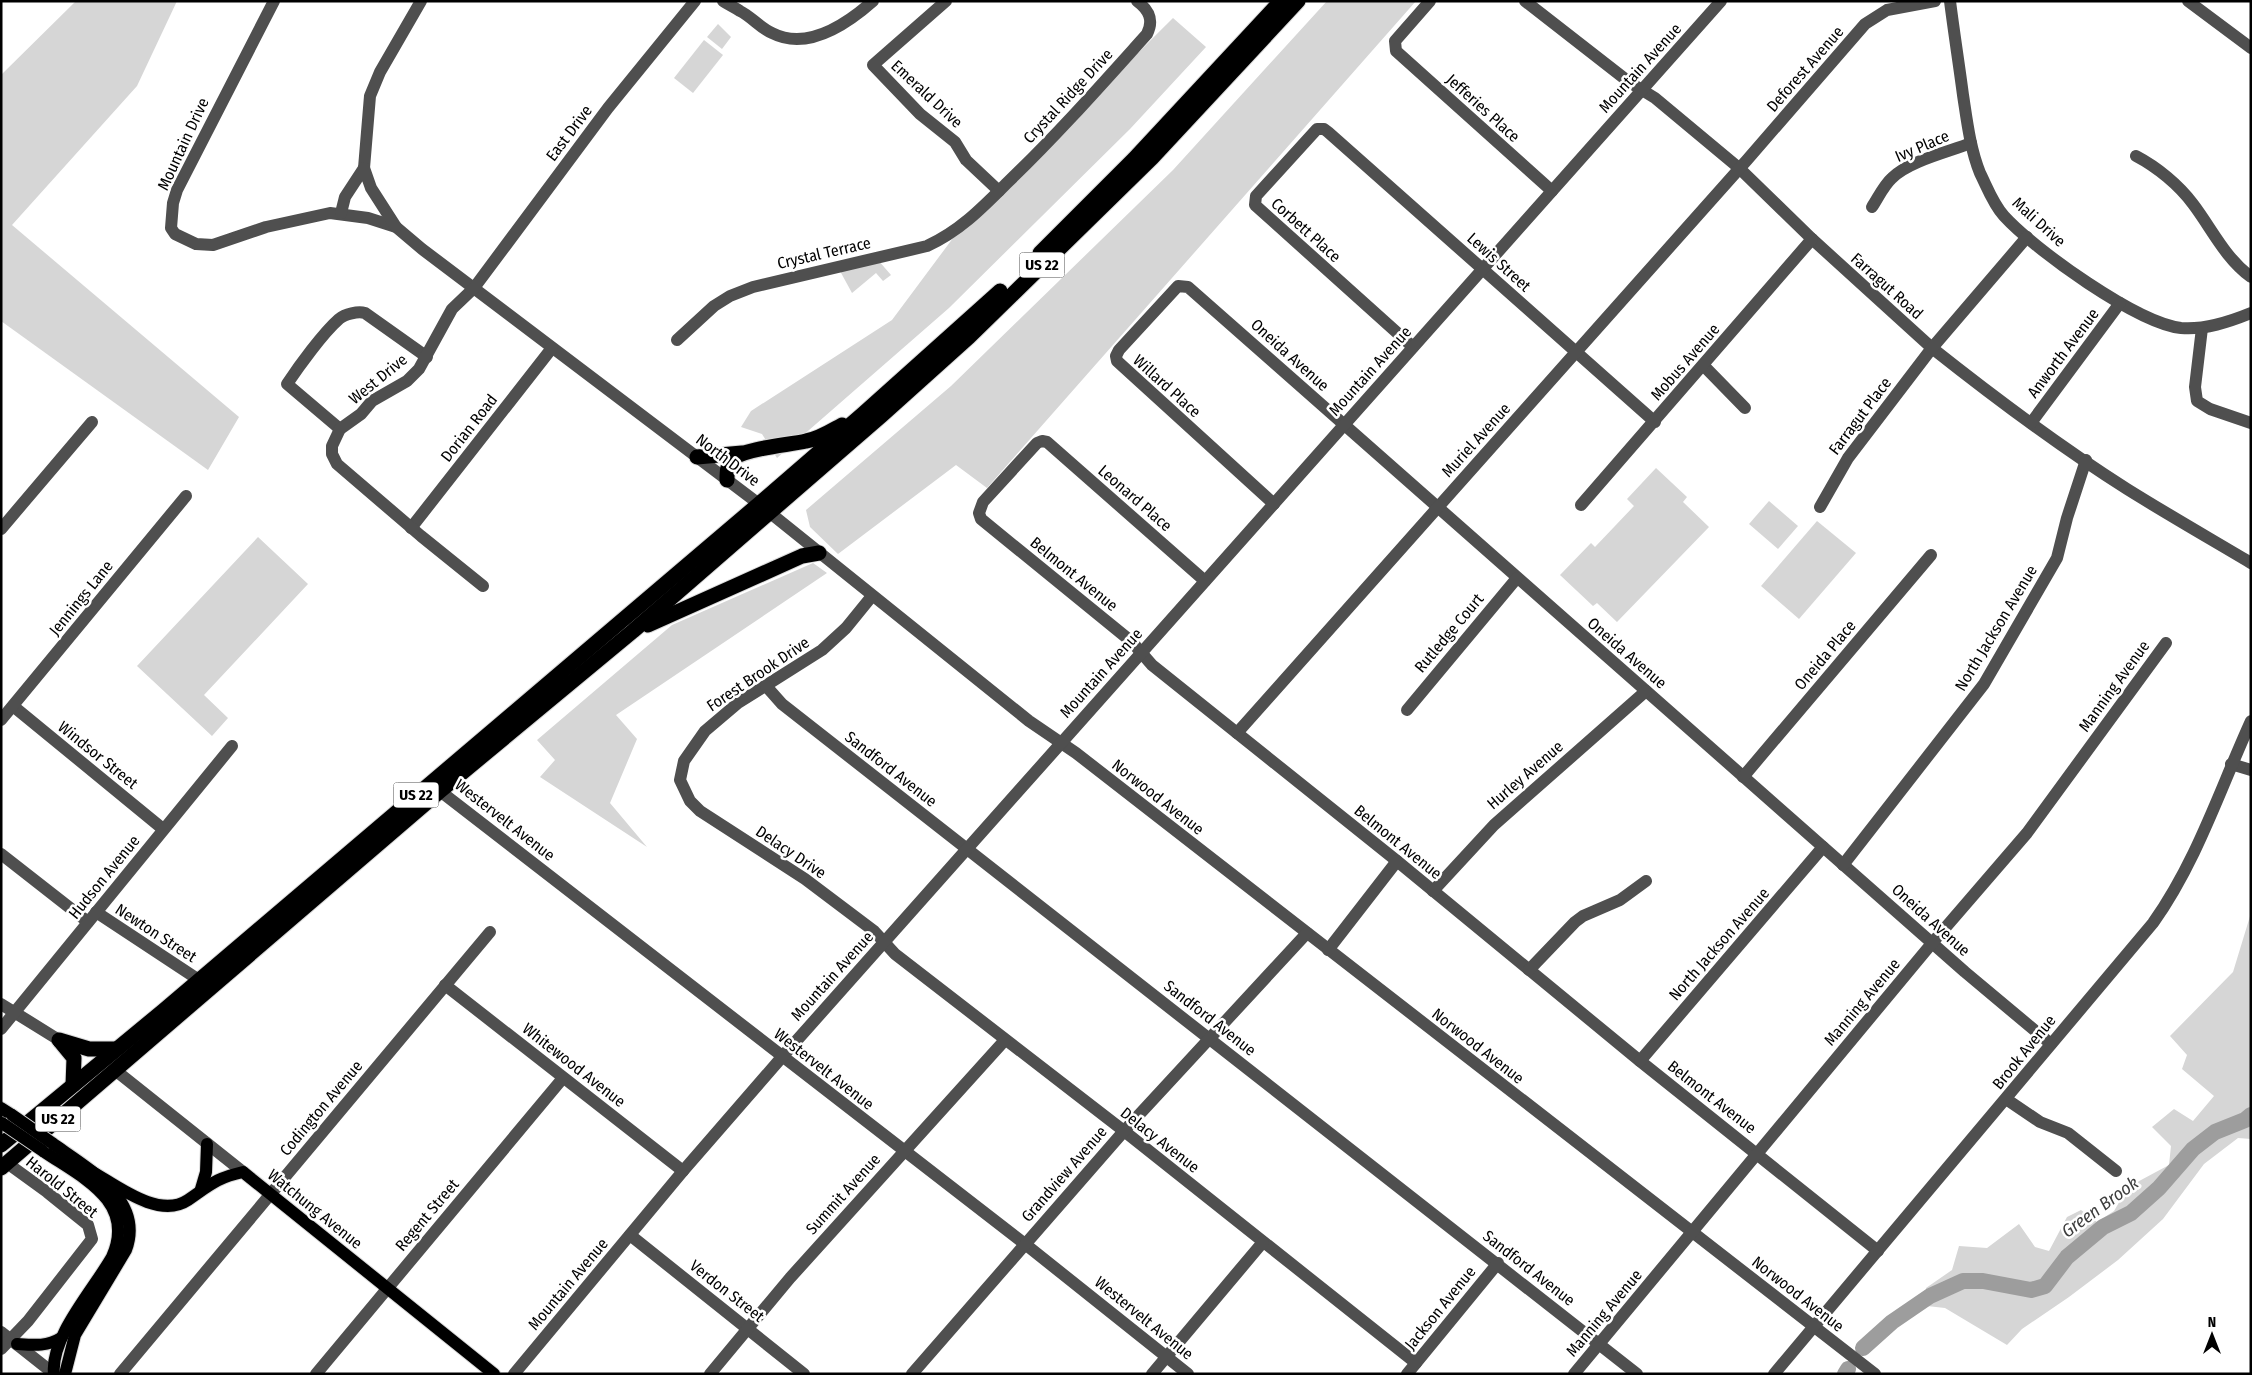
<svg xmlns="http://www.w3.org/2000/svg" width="2252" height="1375" font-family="'Fira Sans Condensed',sans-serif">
	<rect width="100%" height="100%" fill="#fff"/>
	<g fill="#d6d6d6">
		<polygon points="76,1 177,1 137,86 12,225 239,417 208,470 1,321 1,75"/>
		<polygon points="1327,1 1416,1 987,488 956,465 838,554 810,527 806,510 951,386 1173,170"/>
		<polygon points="1173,18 1206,47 1130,129 949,308 777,458 762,434 741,427 751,411 892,320 956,234"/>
		<polygon points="718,24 731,37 722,49 707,37"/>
		<polygon points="704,40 723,55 693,93 674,78"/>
		<polygon points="878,260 891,275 883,281 876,273 852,293 840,271"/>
		<polygon points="1656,468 1687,497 1683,502 1709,527 1617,622 1597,603 1593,606 1560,575 1591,543 1595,547 1634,506 1627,499"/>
		<polygon points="1769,501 1798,526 1778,549 1749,524"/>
		<polygon points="1817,521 1856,553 1799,619 1761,586"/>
		<polygon points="258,537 308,584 204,695 228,718 212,736 137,666"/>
		<polygon points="813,563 827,573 616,715 637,739 610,803 647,847 540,777 555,760 537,740 672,625"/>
		<polygon points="2251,913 2251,1139 2238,1138 2204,1164 2163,1219 2118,1260 2069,1297 2022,1329 2007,1345 1945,1308 1927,1306 1926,1288 1952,1270 1959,1246 1987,1248 2019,1224 2035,1247 2049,1251 2067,1217 2081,1210 2097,1222 2114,1211 2128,1187 2169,1165 2171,1146 2152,1127 2174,1109 2193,1121 2214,1096 2182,1069 2187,1055 2170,1036 2233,972"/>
	</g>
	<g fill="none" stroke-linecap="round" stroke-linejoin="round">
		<g stroke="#9d9d9d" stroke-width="16">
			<polyline points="1863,1348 1892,1322 1930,1296 1963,1281 1983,1281 2031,1290 2045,1286 2067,1257 2103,1227 2131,1213 2159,1188 2193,1149 2215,1132 2245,1120 2251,1115"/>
			<polyline points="1845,1374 1848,1369"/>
		</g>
		<defs>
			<g id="major">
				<polyline points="1,1108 12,1115"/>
				<path d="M52 1143C87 1168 145 1199 126 1250L75 1335 65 1374"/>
				<path d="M43 1151C81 1177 137 1201 112 1257 94 1289 50 1337 54 1374"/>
				<path d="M89 1170C115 1184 158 1220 188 1200 210 1185 216 1178 243 1172L494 1374"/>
				<polyline points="201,1189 206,1172 207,1144"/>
				<path d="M17 1344C32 1345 47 1347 61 1338"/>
			</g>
			<g id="highway">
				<polyline points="1040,253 1134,159 1281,1"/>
				<polyline points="697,457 742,453"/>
				<path d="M727 480C727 472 727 463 734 458 747 448 789 445 806 441 819 439 831 431 842 425"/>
				<polyline points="648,625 802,556 819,553"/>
				<polyline points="59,1040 89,1049 115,1049"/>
				<polyline points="60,1041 74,1058 73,1085"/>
				<polyline points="1,1145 163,1011 759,504 863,414 1000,291"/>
				<polyline points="1,1168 440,791 633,631 882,415 969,337 1152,158 1298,1"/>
			</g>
		</defs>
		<use href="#major" stroke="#dbdbdb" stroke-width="14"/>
		<use href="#highway" stroke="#dbdbdb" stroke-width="17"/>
		<g stroke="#4f4f4f" stroke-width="12">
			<polyline points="274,1 177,190 173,203 171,228 175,234 196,244 213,245 266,227 330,213 368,218 396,227 422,249 759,504 1029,721 1076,753 1875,1374"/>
			<path d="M723 1C729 5 734 7 740 11 752 17 760 28 772 33 807 51 847 24 873 1"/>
			<polyline points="946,1 873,65 920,114 955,142 966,160 999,191"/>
			<polyline points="1430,1 1395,41 1396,51 1552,191"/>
			<path d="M1525 1 1629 82 1655 98 1739 168 1812 239 1932 348C1995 398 2059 446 2127 489 2167 514 2209 538 2251 563"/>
			<path d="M1950 1C1954 33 1959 64 1963 95 1967 121 1970 148 1980 173 1987 187 1993 204 2004 216 2035 250 2137 323 2181 328 2205 330 2229 322 2251 313"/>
			<polyline points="2188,1 2251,48"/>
			<path d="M2136 156C2157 167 2179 185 2193 204 2212 229 2225 258 2251 277"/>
			<polyline points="364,168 370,96 380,72 421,1"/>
			<path d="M1872 207C1878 198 1884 185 1892 178 1909 161 1948 152 1971 143"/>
			<polyline points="341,213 345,197 364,168 371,188 396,227"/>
			<polyline points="2202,328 2195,387 2197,401 2210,409 2251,423"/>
			<path d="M677 340 714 306 730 296 753 287 927 246C960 231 983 207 1008 182 1057 135 1102 84 1147 34 1154 20 1149 10 1137 1"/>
			<polyline points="1413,347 1255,205 1256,196 1317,129 1324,129 1328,132 1655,422"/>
			<polyline points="1703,365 1745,408"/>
			<polyline points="2031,423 2120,303"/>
			<path d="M340 429 287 384C299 366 323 333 339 319 345 314 358 311 365 313L427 357"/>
			<polyline points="1274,504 1117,361 1116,356 1119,350 1178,286 1188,287 1965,972 2051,1044"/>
			<polyline points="1581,505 1812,239"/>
			<polyline points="1820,507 1848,458 1932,348 2027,237"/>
			<polyline points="411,528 552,348"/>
			<polyline points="1,529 92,422"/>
			<polyline points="1205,581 1047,442 1042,441 1037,443 983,502 979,513 981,519 1132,642 1152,665 1397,861 1640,1061 1878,1251"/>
			<polyline points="483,586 421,536 337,464 332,454 332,446 340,429 361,414 372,401 407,381 419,369 452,309 474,288 608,108 695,1"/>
			<polyline points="872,596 846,628 822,650 738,703 705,731 684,761 680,780 690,801 700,811 805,879 874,931 895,954 1124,1131 1416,1363"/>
			<polyline points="766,686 782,704 1637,1374"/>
			<polyline points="13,706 163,829"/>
			<polyline points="1407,710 1517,578"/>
			<polyline points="1,720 186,496"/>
			<polyline points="1237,733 1747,160 1865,24 1887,10 1935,1"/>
			<polyline points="2231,764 2251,770"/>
			<polyline points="1743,777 1931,555"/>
			<polyline points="440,791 1025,1244 1188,1374"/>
			<polyline points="1,854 88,922"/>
			<polyline points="1843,865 1984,684 2057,558 2067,518 2086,460"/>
			<polyline points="1433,891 1494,825 1646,691"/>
			<polyline points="96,912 199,980"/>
			<polyline points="1328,950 1397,861"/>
			<polyline points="1529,970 1575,922 1583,916 1620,900 1646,881"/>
			<polyline points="445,985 683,1171"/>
			<polyline points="1,1004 59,1040"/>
			<polyline points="1,1029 232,746"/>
			<polyline points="1640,1061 1823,847"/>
			<polyline points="115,1070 243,1172"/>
			<polyline points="2006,1099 2040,1122 2068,1133 2116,1171"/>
			<polyline points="630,1235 804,1374"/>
			<polyline points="1,1332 53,1373"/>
			<polyline points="1,1349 28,1321 92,1239 88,1225 47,1192 7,1163"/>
			<polyline points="120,1374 490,932"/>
			<polyline points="316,1374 563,1078"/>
			<polyline points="514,1374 683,1171 782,1057 1721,1"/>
			<polyline points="710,1374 790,1278 1005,1040"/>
			<polyline points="912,1374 1124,1131 1307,933"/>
			<polyline points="1152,1374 1263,1242"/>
			<polyline points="1407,1374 1498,1263"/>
			<polyline points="1574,1374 1933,942 2027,833 2166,643"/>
			<path d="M1774 1374 2153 923C2197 861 2220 789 2251 721"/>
		</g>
		<use href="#major" stroke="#000" stroke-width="12"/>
		<use href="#highway" stroke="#000" stroke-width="15"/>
		<defs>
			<g id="major-bridge">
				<polyline points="12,1115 52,1143"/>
				<polyline points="2,1123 43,1151"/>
			</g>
		</defs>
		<use href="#major-bridge" stroke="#dbdbdb" stroke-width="14" stroke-linecap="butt"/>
		<use href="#major-bridge" stroke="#000" stroke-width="12"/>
	</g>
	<g text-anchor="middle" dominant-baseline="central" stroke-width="5" stroke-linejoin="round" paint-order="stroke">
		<g fill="#fff" stroke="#4c4c4c" stroke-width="1">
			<rect x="1019.5" y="252.5" width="45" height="25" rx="4"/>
			<rect x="393.5" y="782.5" width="45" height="25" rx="4"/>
			<rect x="35.5" y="1106.5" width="45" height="25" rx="4"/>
		</g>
		<g font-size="15" font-weight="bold" fill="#000">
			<text x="1042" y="265">US 22</text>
			<text x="416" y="795">US 22</text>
			<text x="58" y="1119">US 22</text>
		</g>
		<g font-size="16" fill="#000" stroke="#fff">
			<text transform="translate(1640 68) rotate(-48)">Mountain Avenue</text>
			<text transform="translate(1805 69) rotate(-49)">Deforest Avenue</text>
			<text transform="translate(927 94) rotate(43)">Emerald Drive</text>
			<text transform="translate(1068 96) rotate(-47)">Crystal Ridge Drive</text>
			<text transform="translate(1483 108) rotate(42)">Jefferies Place</text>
			<text transform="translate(569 133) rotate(-53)">East Drive</text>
			<text transform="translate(183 144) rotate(-65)">Mountain Drive</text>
			<text transform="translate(1922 146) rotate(-23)">Ivy Place</text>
			<text transform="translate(2039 222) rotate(42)">Mali Drive</text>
			<text transform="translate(1306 230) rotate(42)">Corbett Place</text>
			<text transform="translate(824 253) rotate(-13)">Crystal Terrace</text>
			<text transform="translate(1499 262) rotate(42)">Lewis Street</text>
			<text transform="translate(1887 286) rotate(42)">Farragut Road</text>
			<text transform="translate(2063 353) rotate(-53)">Anworth Avenue</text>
			<text transform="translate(1290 355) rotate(42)">Oneida Avenue</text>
			<text transform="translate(1685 362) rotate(-49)">Mobus Avenue</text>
			<text transform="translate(1370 371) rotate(-48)">Mountain Avenue</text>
			<text transform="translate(378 379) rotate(-39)">West Drive</text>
			<text transform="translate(1167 386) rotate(42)">Willard Place</text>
			<text transform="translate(1860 416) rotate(-53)">Farragut Place</text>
			<text transform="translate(469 428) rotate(-52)">Dorian Road</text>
			<text transform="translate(1476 440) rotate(-48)">Muriel Avenue</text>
			<text transform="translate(728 460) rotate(37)">North Drive</text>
			<text transform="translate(1135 498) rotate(41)">Leonard Place</text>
			<text transform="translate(1074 574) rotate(39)">Belmont Avenue</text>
			<text transform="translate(81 598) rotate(-51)">Jennings Lane</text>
			<text transform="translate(1996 628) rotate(-59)">North Jackson Avenue</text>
			<text transform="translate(1449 633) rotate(-50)">Rutledge Court</text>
			<text transform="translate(1627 653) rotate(41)">Oneida Avenue</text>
			<text transform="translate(1825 655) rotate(-50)">Oneida Place</text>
			<text transform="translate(1101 673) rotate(-48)">Mountain Avenue</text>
			<text transform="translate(758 674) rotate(-34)">Forest Brook Drive</text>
			<text transform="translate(2114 686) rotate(-54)">Manning Avenue</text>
			<text transform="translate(98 755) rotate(39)">Windsor Street</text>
			<text transform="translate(891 769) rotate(38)">Sandford Avenue</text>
			<text transform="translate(1525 775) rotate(-41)">Hurley Avenue</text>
			<text transform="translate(1158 797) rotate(38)">Norwood Avenue</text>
			<text transform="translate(505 820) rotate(38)">Westervelt Avenue</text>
			<text transform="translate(1398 842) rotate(39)">Belmont Avenue</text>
			<text transform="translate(791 852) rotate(34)">Delacy Drive</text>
			<text transform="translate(104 877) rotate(-51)">Hudson Avenue</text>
			<text transform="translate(1931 920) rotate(42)">Oneida Avenue</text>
			<text transform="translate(156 933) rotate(33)">Newton Street</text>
			<text transform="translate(1719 944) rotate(-49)">North Jackson Avenue</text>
			<text transform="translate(832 976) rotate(-48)">Mountain Avenue</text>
			<text transform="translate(1862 1002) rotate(-50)">Manning Avenue</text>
			<text transform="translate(1210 1018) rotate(38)">Sandford Avenue</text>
			<text transform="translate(1478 1046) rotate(38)">Norwood Avenue</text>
			<text transform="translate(2024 1052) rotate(-51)">Brook Avenue</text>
			<text transform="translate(574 1065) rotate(38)">Whitewood Avenue</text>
			<text transform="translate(824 1069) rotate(38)">Westervelt Avenue</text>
			<text transform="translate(1712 1097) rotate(38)">Belmont Avenue</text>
			<text transform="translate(321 1108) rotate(-50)">Codington Avenue</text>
			<text transform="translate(1160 1140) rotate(38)">Delacy Avenue</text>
			<text transform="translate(1064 1174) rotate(-49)">Grandview Avenue</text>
			<text transform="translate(62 1187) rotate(39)">Harold Street</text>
			<text transform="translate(843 1194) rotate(-48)">Summit Avenue</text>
			<text transform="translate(315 1209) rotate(39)">Watchung Avenue</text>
			<text transform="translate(427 1215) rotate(-50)">Regent Street</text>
			<text transform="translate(1529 1268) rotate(38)">Sandford Avenue</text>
			<text transform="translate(568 1284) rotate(-50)">Mountain Avenue</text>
			<text transform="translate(727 1291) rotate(38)">Verdon Street</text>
			<text transform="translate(1798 1294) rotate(38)">Norwood Avenue</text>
			<text transform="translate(1440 1308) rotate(-51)">Jackson Avenue</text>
			<text transform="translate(1604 1313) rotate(-50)">Manning Avenue</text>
			<text transform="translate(1144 1318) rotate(39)">Westervelt Avenue</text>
		</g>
		<g font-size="18" font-style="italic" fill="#3e3e3e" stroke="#fff">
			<text transform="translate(2100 1207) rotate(-36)">Green Brook</text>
		</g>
	</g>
	<rect width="2252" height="1375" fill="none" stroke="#000000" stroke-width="5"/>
	<g transform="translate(2212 1335)" stroke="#ffffff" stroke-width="4" paint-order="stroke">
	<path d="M0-4L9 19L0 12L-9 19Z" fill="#000000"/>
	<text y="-8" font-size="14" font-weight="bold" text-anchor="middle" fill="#000000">N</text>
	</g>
</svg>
